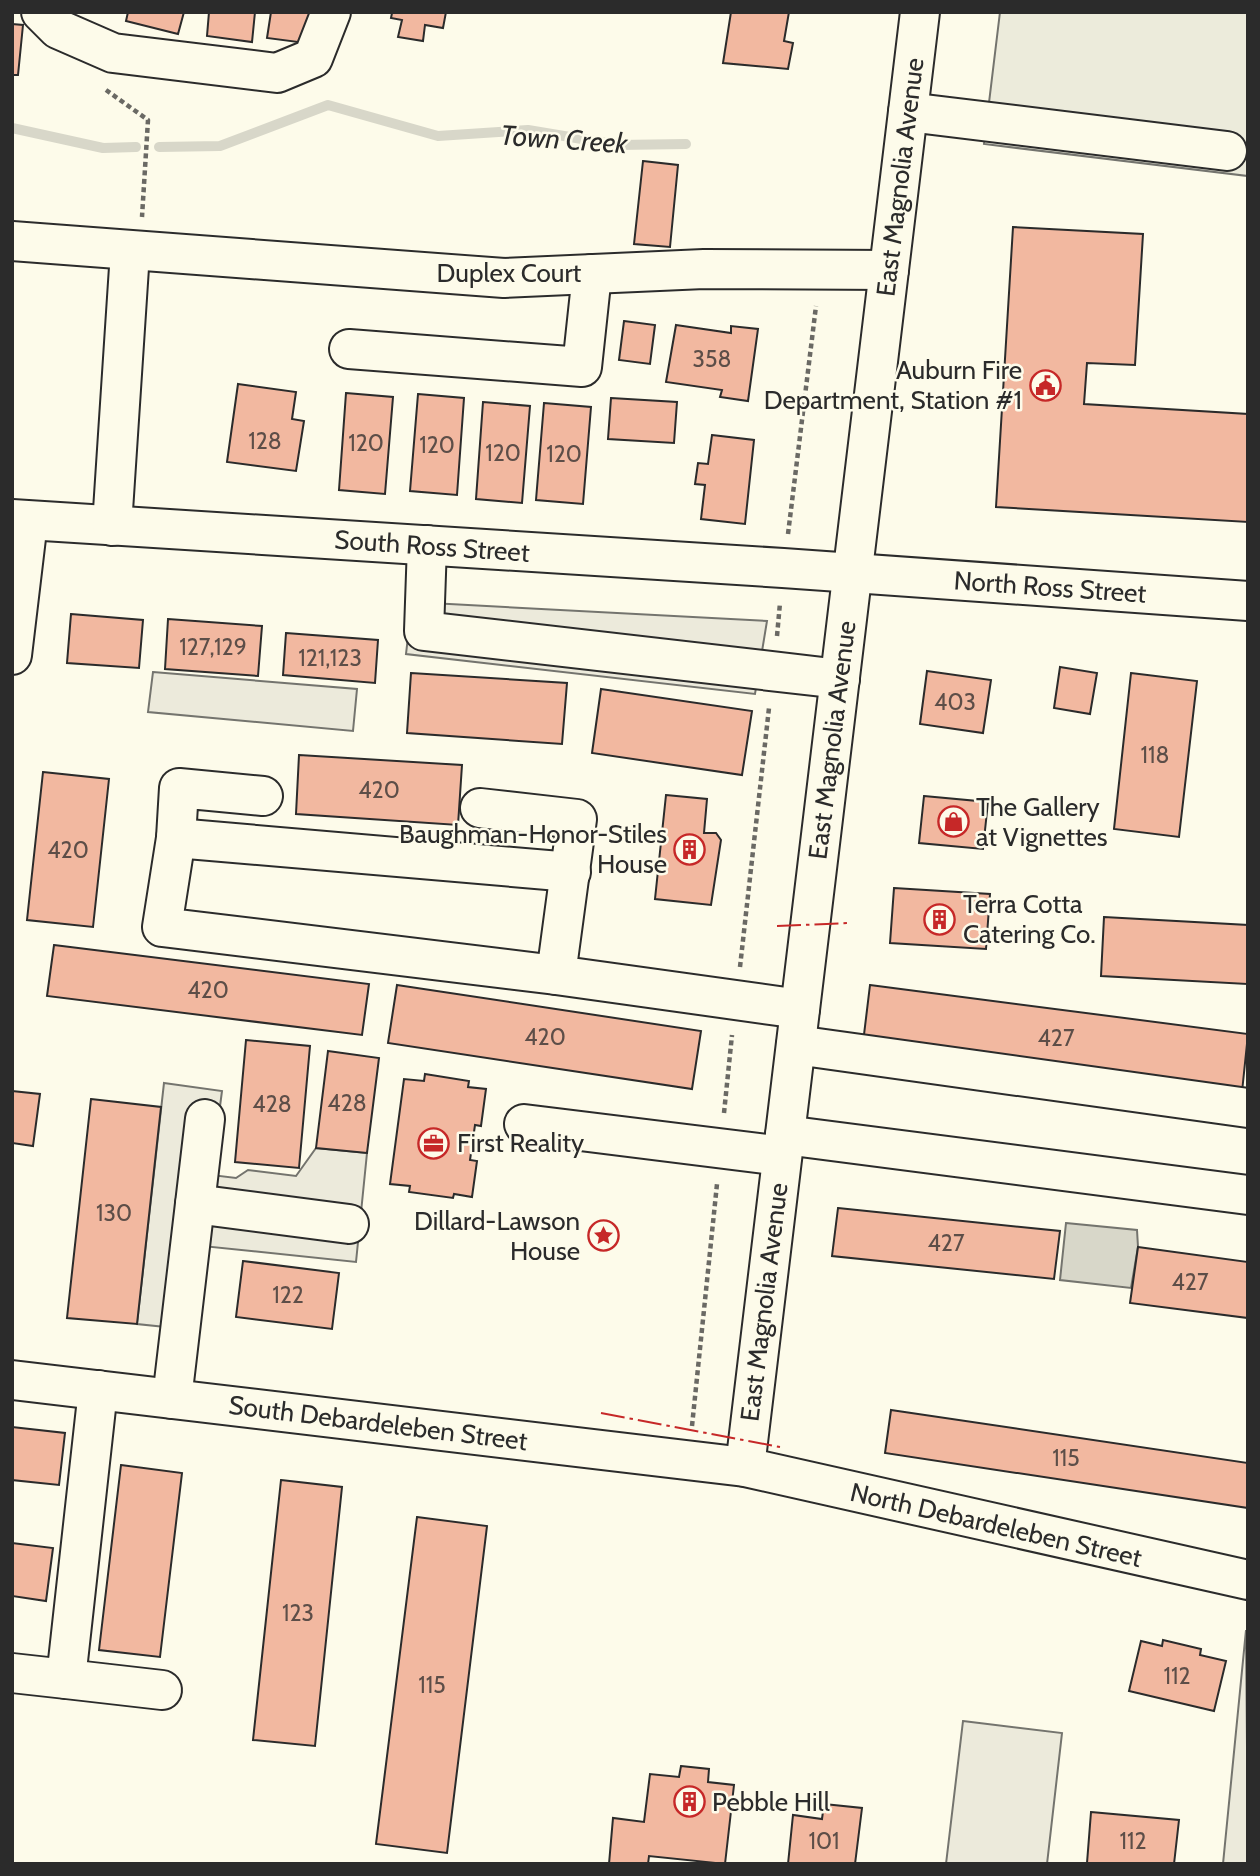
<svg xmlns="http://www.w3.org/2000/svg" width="1260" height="1876" font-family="Cabin,sans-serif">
	<rect width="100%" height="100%" fill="#fdfbea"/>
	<polygon fill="#ecebdb" stroke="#74746e" stroke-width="2" points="1000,12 1248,12 1248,176 984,144"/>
	<g fill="#eceadb" stroke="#74746e" stroke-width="2">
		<polygon points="412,602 767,621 755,694 406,654"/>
		<polygon points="153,672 357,689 353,731 148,712"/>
		<polygon points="164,1083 222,1091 211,1175 236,1178 248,1170 296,1176 316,1148 367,1153 356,1262 203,1246 194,1330 137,1324"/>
		<polygon points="1246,1630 1248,1864 1223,1864"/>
		<polygon points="963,1721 1062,1733 1047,1864 946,1864"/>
	</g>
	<polygon fill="#d8d7c9" stroke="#74746e" stroke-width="2" points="1066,1223 1137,1230 1138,1247 1131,1288 1060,1280"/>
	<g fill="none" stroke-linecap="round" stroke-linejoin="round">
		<g stroke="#d8d7c9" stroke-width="10">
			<polyline points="12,128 103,148 136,147"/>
			<polyline points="159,147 220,146 328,105 438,136 528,130 618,145 686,144"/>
		</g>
	</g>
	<g fill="#f2b8a0" stroke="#2b2b2b" stroke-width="2">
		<polygon points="128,12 184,12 178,34 126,21"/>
		<polygon points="209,12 255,12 252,42 207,36"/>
		<polygon points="271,12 318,12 313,44 267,38"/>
		<polygon points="384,12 446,12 443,28 425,25 423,41 398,37 402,20 391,18 392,13"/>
		<polygon points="731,12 789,12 784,41 793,43 788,69 723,63"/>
		<polygon points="12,24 23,25 18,75 12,75"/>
		<polygon points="643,161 678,165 670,247 634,244"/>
		<polygon points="1013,227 1143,234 1135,365 1087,363 1084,404 1248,414 1248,522 996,507"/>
		<polygon points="624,321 655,325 650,364 619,360"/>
		<polygon points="676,325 731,333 731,326 758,329 748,401 720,397 722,390 666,382"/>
		<polygon points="238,384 296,392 292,419 304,421 296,471 227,462"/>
		<polygon points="346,393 393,397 385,494 339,490"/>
		<polygon points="418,394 464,398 457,495 410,491"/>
		<polygon points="611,398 677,402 674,443 608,439"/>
		<polygon points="483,402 530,406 522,503 476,499"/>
		<polygon points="544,403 591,407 583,504 536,500"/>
		<polygon points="712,435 754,440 745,524 701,519 705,485 695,484 698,463 708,464"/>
		<polygon points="71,614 143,620 139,668 67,663"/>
		<polygon points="168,619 262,626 258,676 165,669"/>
		<polygon points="286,633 378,640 375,683 283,675"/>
		<polygon points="1060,667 1097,673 1090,714 1054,708"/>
		<polygon points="927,671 991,680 983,733 920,724"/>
		<polygon points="411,673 567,683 562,744 407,733"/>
		<polygon points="1131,673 1197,681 1179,837 1114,829"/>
		<polygon points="601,689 752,711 742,775 592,753"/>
		<polygon points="299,755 462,765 458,825 296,814"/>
		<polygon points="43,772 109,779 93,927 27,920"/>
		<polygon points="666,795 707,799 704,833 716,833 721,840 711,905 655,899"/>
		<polygon points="924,796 988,802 983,849 919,843"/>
		<polygon points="894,888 990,894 986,949 890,943"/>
		<polygon points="1104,917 1248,925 1247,984 1101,976"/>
		<polygon points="54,945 369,984 362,1035 47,996"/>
		<polygon points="397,985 701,1031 692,1089 388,1043"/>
		<polygon points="870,985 1248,1034 1242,1092 863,1043"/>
		<polygon points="246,1040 310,1046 299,1168 235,1162"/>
		<polygon points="328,1051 379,1058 367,1153 316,1148"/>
		<polygon points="425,1074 469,1081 468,1087 486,1089 481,1126 475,1125 470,1160 477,1161 472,1197 454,1194 453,1198 409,1192 410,1186 390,1184 404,1079 424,1081"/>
		<polygon points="12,1091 40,1094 33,1146 12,1143"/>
		<polygon points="91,1099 161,1107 137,1324 67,1318"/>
		<polygon points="838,1208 1060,1231 1054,1279 832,1256"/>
		<polygon points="1138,1247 1248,1262 1248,1318 1130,1303"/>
		<polygon points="243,1261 339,1273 332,1329 236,1317"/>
		<polygon points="891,1410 1248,1463 1248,1508 885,1453"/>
		<polygon points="12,1427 65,1433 59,1485 12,1480"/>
		<polygon points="121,1465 182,1473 160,1657 99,1650"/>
		<polygon points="281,1480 342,1487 315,1746 253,1740"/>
		<polygon points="417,1517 487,1526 447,1853 376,1844"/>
		<polygon points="12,1543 53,1548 46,1601 12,1596"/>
		<polygon points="1163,1640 1201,1649 1200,1655 1226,1661 1214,1711 1129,1691 1141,1641 1162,1646"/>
		<polygon points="681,1766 709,1769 708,1782 734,1785 725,1864 649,1856 648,1864 609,1864 613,1818 644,1822 650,1774 679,1777"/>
		<polygon points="824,1804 862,1808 855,1864 788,1864 793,1815 822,1819"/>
		<polygon points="1091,1812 1179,1820 1174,1864 1087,1863"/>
	</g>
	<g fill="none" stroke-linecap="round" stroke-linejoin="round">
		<defs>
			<g id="minor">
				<polyline points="41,12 58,29 113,53 277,73 313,58 331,12"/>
				<polyline points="908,112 1227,151"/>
				<polyline points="12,241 504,278 704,269 889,270"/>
				<polyline points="349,349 582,367 592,274"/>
				<polyline points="12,519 783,568 1248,601"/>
				<polyline points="112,526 130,252"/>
				<polyline points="427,545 424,631 840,679"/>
				<polyline points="12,655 28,521"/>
				<polyline points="263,796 179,788 176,838 162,927 556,975"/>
				<polyline points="480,808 577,819 556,975 800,1009"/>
				<polyline points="176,838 571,872"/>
				<polyline points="796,1045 1248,1108"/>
				<polyline points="524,1124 782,1156"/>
				<polyline points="785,1135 1248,1195"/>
				<polyline points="195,1204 349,1224"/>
				<polyline points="12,1380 745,1467 1248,1580"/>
				<polyline points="172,1399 205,1119"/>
				<polyline points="745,1467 920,12"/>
				<polyline points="12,1673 66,1679 98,1390"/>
				<polyline points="66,1679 162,1690"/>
			</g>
		</defs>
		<use href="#minor" stroke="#2b2b2b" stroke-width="42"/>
		<g stroke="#6a6964" stroke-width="4.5" stroke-dasharray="5 3.5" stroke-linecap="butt">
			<polyline points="106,90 148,120 142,217"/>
			<polyline points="788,534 816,306"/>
			<polyline points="777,636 780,603"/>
			<polyline points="740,967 769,708"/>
			<polyline points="724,1113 732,1035"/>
			<polyline points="692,1426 717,1184"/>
		</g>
		<use href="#minor" stroke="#fdfbea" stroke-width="38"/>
		<g stroke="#c62828" stroke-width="2" stroke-dasharray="24 5 3.5 5" stroke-linecap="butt">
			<polyline points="777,926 848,923"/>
			<polyline points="601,1413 780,1447"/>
		</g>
	</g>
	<defs>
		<symbol id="civic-ring" viewBox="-11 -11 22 22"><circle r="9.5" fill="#fdfbea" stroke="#c62828" stroke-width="1.5"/><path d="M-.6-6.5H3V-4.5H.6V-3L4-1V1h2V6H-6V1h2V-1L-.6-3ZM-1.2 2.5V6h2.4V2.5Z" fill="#c62828"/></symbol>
		<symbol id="shop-ring" viewBox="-11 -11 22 22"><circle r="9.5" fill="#fdfbea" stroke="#c62828" stroke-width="1.5"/><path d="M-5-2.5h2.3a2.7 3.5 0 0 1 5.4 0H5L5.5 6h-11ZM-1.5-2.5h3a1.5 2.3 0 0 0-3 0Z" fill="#c62828"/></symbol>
		<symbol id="building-ring" viewBox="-11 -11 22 22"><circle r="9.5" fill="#fdfbea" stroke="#c62828" stroke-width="1.5"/><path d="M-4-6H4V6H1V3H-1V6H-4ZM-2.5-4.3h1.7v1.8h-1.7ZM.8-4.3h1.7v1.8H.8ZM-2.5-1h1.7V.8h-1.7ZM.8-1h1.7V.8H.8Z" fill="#c62828"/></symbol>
		<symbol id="office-ring" viewBox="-11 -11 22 22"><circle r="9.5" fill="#fdfbea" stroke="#c62828" stroke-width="1.5"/><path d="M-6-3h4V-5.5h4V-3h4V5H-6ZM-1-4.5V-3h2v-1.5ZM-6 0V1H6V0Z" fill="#c62828"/></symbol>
		<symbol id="sight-ring" viewBox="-11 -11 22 22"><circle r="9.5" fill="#fdfbea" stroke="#c62828" stroke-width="1.5"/><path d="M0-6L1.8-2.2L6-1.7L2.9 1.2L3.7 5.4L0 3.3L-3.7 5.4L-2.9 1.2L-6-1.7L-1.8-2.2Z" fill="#c62828"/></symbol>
	</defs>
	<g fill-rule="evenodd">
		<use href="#civic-ring" x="1028" y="368" width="35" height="35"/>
		<use href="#shop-ring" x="936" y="804" width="35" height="35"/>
		<use href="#building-ring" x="672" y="832" width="35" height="35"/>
		<use href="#building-ring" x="922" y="902" width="35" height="35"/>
		<use href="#office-ring" x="416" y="1126" width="35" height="35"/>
		<use href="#sight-ring" x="586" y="1218" width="35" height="35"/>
		<use href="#building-ring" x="672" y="1784" width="35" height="35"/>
	</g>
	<g text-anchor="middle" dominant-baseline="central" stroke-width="5" stroke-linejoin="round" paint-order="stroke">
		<g font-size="23" fill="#5d4e48">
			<text x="712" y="359">358</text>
			<text x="265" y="441">128</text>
			<text x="366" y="443">120</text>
			<text x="437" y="445">120</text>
			<text x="503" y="453">120</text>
			<text x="564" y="454">120</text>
			<text x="213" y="647">127,129</text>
			<text x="330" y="658">121,123</text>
			<text x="955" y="702">403</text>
			<text x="1155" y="755">118</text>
			<text x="379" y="790">420</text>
			<text x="68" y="850">420</text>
			<text x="208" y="990">420</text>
			<text x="545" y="1037">420</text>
			<text x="1056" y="1038">427</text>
			<text x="347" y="1103">428</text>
			<text x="272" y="1104">428</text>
			<text x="114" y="1213">130</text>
			<text x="946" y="1243">427</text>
			<text x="1190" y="1282">427</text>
			<text x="288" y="1295">122</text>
			<text x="1066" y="1458">115</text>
			<text x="298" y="1613">123</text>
			<text x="1177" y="1676">112</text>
			<text x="432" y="1685">115</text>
			<text x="824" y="1841">101</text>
			<text x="1133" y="1841">112</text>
		</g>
		<g font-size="26" fill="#2b2b2b" stroke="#fdfbea">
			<text transform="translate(900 177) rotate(-83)">East Magnolia Avenue</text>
			<text x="509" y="273">Duplex Court</text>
			<text transform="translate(432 546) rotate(4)">South Ross Street</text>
			<text transform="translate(1050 587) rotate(4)">North Ross Street</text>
			<text transform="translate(832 740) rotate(-83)">East Magnolia Avenue</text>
			<text transform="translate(764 1302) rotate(-83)">East Magnolia Avenue</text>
			<text transform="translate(378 1423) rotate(7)">South Debardeleben Street</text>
			<text transform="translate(996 1525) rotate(13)">North Debardeleben Street</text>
		</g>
		<g font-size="26" fill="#2b2b2b" stroke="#fdfbea" text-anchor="start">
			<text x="1022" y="370" text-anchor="end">Auburn Fire<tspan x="1022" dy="30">Department, Station #1</tspan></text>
			<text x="976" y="807">The Gallery<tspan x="976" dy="30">at Vignettes</tspan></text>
			<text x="667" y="834" text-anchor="end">Baughman-Honor-Stiles<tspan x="667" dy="30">House</tspan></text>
			<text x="963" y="904">Terra Cotta<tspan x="963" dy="30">Catering Co.</tspan></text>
			<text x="457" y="1143">First Reality</text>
			<text x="580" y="1221" text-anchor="end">Dillard-Lawson<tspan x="580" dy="30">House</tspan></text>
			<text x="712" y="1802">Pebble Hill</text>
		</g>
		<g font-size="28" font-style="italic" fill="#2b2b2b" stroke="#fdfbea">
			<text transform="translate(564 139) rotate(4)">Town Creek</text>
		</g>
	</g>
	<rect width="1260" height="1876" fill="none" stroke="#2b2b2b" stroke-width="28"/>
</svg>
